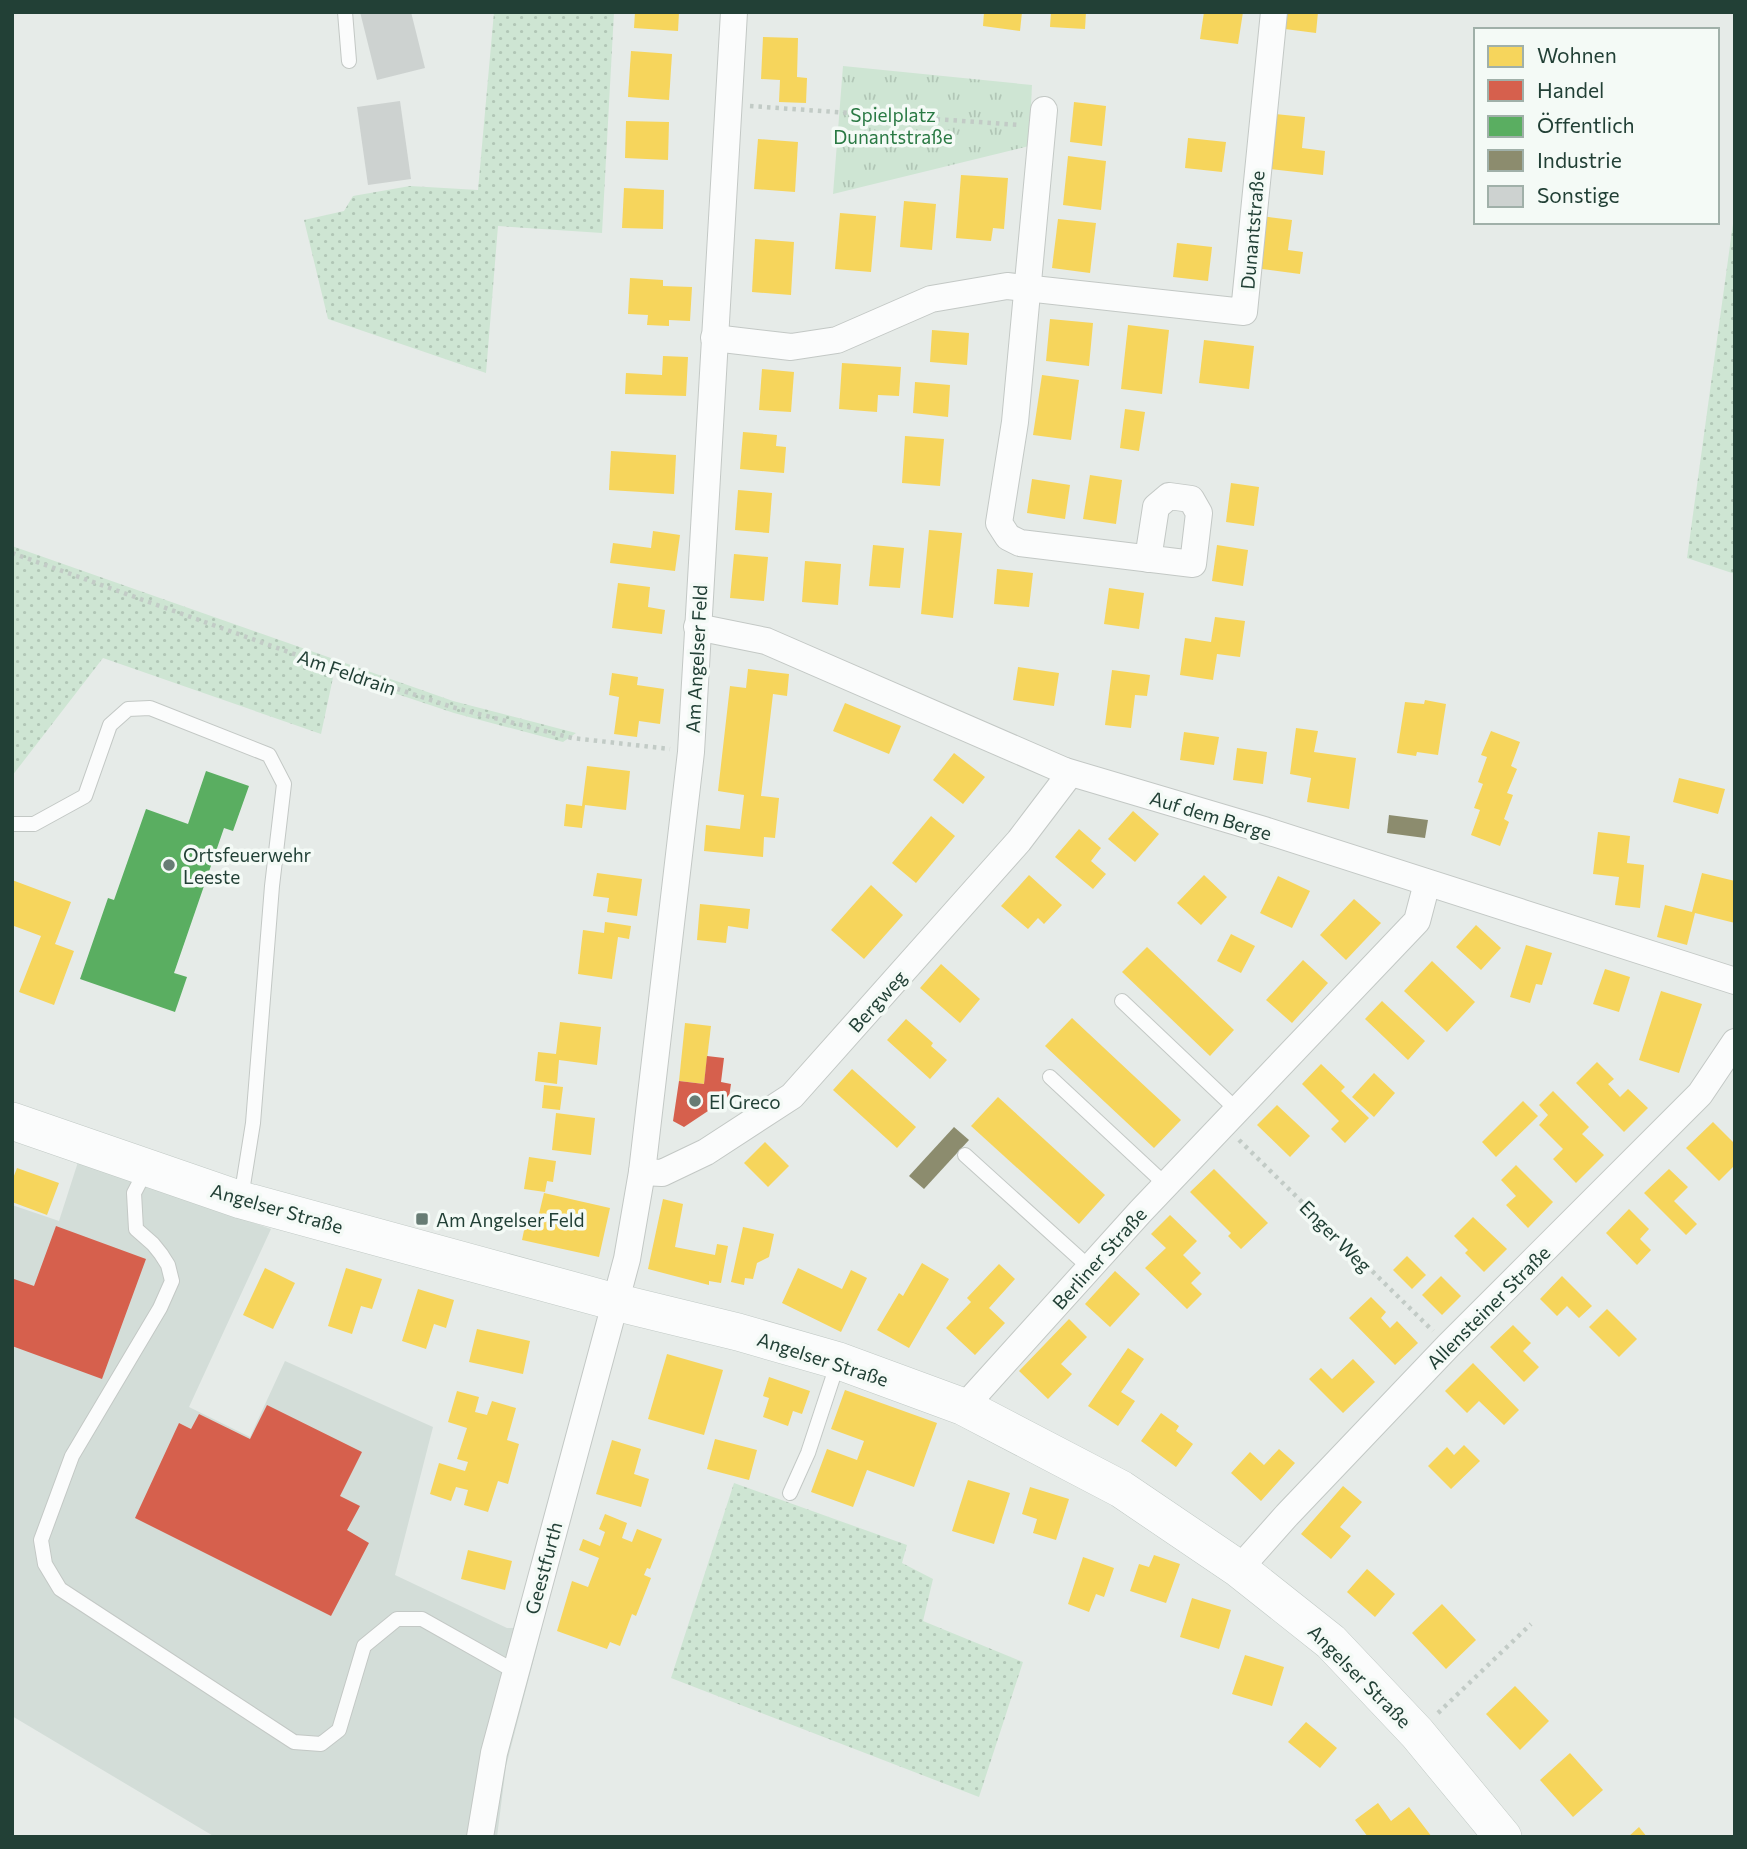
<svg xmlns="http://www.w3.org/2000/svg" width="1747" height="1849" font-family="Commissioner,sans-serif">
	<defs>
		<pattern id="grass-dots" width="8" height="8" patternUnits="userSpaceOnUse" patternTransform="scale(1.75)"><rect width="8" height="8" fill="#cee5d3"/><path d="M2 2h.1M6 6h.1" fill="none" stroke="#b1c6b6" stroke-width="1.8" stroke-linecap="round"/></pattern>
		<pattern id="park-tufts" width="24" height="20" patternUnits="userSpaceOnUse" patternTransform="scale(1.75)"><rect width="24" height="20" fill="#cee5d3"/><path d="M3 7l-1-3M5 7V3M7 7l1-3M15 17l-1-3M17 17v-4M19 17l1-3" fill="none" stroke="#b1c6b6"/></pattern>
	</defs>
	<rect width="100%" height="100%" fill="#e6ebe8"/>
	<polygon fill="#d3ddd8" points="78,1162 271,1229 189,1407 250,1437 285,1361 433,1427 395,1575 507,1628 542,1628 506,1766 497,1837 215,1837 12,1716 12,1205 59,1221"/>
	<g fill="url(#grass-dots)">
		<polygon points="494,12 614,12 602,233 498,226 486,373 328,319 304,220 344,211 353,196 410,186 478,190"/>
		<polygon points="1735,209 1735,574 1687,558"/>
		<polygon points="12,546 453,701 576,733 563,742 454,713 334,673 321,734 103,658 12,776"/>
		<polygon points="734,1483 907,1545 902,1563 933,1579 923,1621 1023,1662 979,1797 671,1678"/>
	</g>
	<polygon fill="url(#park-tufts)" points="843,66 1032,85 1029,146 833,194"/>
	<g fill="#f6d55c">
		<polygon points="635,12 679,12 678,31 634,28"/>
		<polygon points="984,12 1022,12 1020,31 983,26"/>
		<polygon points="1051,12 1086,12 1085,29 1050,27"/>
		<polygon points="1204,12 1243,12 1238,44 1200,39"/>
		<polygon points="1288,12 1318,12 1316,33 1285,29"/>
		<polygon points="763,37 798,38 797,77 807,78 806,103 779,102 780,80 761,79"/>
		<polygon points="631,51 672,54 669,100 628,97"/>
		<polygon points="1074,102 1106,106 1102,146 1070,142"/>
		<polygon points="1275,114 1305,117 1302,148 1325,151 1323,175 1269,169"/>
		<polygon points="626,121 669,122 668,160 625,158"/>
		<polygon points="1188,138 1226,142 1222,172 1185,168"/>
		<polygon points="758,139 798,142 795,192 754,189"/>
		<polygon points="1068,156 1106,161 1101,210 1063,205"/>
		<polygon points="961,175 1008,178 1004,229 993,228 991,241 956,238"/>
		<polygon points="624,188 664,190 663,229 622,228"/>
		<polygon points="904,201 936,204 932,250 900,247"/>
		<polygon points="840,213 876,216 871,272 835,269"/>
		<polygon points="1261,216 1292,220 1288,250 1303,252 1300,274 1254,268"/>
		<polygon points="1058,219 1096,223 1090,273 1052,268"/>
		<polygon points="755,239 794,242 791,295 752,292"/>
		<polygon points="1177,243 1212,247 1208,281 1173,277"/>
		<polygon points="630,278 663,280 663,286 692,287 690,321 669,320 669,326 647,325 648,315 628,314"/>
		<polygon points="1050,319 1093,323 1089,366 1046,361"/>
		<polygon points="1128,325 1169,330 1162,394 1121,389"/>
		<polygon points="932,330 969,333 967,365 930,362"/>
		<polygon points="1204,340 1254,346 1249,389 1199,383"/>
		<polygon points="663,356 688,357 686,396 625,394 626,373 662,375"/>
		<polygon points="842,363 901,367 899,396 878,395 877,412 839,409"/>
		<polygon points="762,369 794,372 791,412 759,410"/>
		<polygon points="1042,375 1079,380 1071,440 1033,435"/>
		<polygon points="915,382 950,385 948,417 913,413"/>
		<polygon points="1125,409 1145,412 1139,451 1120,448"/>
		<polygon points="743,432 777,435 776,446 786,447 784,473 740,469"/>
		<polygon points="905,436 944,439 940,486 902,483"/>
		<polygon points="611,451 676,455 674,494 609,490"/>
		<polygon points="1090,475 1122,480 1116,524 1083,519"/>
		<polygon points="1032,479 1070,485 1065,519 1027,513"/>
		<polygon points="1231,483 1259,487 1254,526 1226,522"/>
		<polygon points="738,490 772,493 769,533 735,530"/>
		<polygon points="929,530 962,533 953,618 921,614"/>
		<polygon points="653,531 680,535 675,571 610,563 613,543 651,548"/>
		<polygon points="873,545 904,548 900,588 869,586"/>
		<polygon points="1217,545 1248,550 1243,586 1212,581"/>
		<polygon points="734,554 768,557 764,601 730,598"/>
		<polygon points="805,561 841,564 838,605 802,602"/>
		<polygon points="997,569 1033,573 1029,607 994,604"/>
		<polygon points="618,583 650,587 648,607 665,610 662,634 612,628"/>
		<polygon points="1109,588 1144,593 1139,629 1104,624"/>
		<polygon points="1215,617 1245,621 1240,657 1217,654 1213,680 1180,675 1185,638 1211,642"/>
		<polygon points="1018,667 1059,673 1054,706 1013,700"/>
		<polygon points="748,669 789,674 787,696 773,694 761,796 779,798 775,838 764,837 763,857 704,851 706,825 740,829 744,795 718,791 730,686 746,688"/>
		<polygon points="1112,670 1150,675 1147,696 1135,695 1131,728 1105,725"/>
		<polygon points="612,673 638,677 637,685 664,689 660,724 639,721 637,737 614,734 619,697 609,695"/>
		<polygon points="1425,700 1446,704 1438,755 1417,752 1416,756 1397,753 1405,702 1424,704"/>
		<polygon points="845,703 901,726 889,754 833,731"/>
		<polygon points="1296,728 1318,731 1314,752 1356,758 1349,809 1307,802 1311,778 1290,774"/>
		<polygon points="1491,731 1520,742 1511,766 1517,769 1507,793 1513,795 1504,819 1509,822 1500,846 1471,835 1480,810 1474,808 1483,784 1478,782 1487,757 1481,755"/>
		<polygon points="1184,732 1219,737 1214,765 1180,760"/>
		<polygon points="1237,748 1267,752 1263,784 1233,780"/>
		<polygon points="954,753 985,777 963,804 933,780"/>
		<polygon points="587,766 630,771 626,810 585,805 582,828 564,826 566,804 582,806"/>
		<polygon points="1679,778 1725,789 1718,814 1673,802"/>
		<polygon points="1133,811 1159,834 1135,862 1108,839"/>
		<polygon points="931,816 955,836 916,883 892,863"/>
		<polygon points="1079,829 1101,848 1091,861 1106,874 1093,889 1055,857"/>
		<polygon points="1598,832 1630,836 1627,863 1644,865 1640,908 1615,905 1619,877 1593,874"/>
		<polygon points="597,873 642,879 637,916 607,912 609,898 593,896"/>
		<polygon points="1702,873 1735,881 1735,923 1695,913 1687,945 1657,937 1665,905 1692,912"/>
		<polygon points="1029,875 1062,905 1044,924 1038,918 1028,929 1001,906"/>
		<polygon points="1204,875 1227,897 1201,925 1177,903"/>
		<polygon points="1278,876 1310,891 1292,928 1260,913"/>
		<polygon points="12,880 71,902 55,944 74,951 54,1005 19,992 41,936 14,926 12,930"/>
		<polygon points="871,885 903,915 864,959 831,930"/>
		<polygon points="1354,899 1381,923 1346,960 1320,935"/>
		<polygon points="700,904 750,909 748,929 728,926 726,943 697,940"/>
		<polygon points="605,922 631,926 629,939 618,937 612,979 578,974 583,930 604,933"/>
		<polygon points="1476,925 1501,948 1481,970 1456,947"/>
		<polygon points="1231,934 1255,946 1241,973 1217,961"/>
		<polygon points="1526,945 1552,953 1542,985 1536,984 1530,1003 1510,997"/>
		<polygon points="1147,947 1234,1030 1210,1056 1122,972"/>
		<polygon points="1303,960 1328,983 1292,1023 1266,1000"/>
		<polygon points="1432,961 1475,1002 1447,1032 1404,991"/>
		<polygon points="941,964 980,999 960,1023 920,988"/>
		<polygon points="1605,969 1630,977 1619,1012 1593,1004"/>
		<polygon points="1661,991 1702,1004 1679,1073 1639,1060"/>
		<polygon points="1382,1001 1425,1041 1408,1060 1365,1019"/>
		<polygon points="1072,1018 1181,1120 1154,1148 1045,1046"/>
		<polygon points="906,1019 933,1043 931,1046 947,1060 930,1079 887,1040"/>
		<polygon points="560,1022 601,1027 597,1065 559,1060 557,1084 535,1081 538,1052 556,1054"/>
		<polygon points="685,1023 711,1026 704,1084 679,1081"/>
		<polygon points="1597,1062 1614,1079 1608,1084 1620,1097 1628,1089 1648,1108 1624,1132 1576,1083"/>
		<polygon points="1321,1064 1345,1087 1341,1091 1369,1118 1345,1143 1331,1129 1339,1121 1302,1084"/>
		<polygon points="852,1069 916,1127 897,1148 833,1090"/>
		<polygon points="1374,1073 1395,1093 1374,1117 1352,1097"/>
		<polygon points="544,1085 563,1087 560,1110 542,1108"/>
		<polygon points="1553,1091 1589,1127 1582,1134 1604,1155 1576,1183 1553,1159 1563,1149 1539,1125 1548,1115 1539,1105"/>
		<polygon points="998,1097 1105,1195 1079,1224 971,1126"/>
		<polygon points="1523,1101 1538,1116 1496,1157 1482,1142"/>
		<polygon points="1277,1105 1310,1136 1290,1157 1257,1125"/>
		<polygon points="556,1113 595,1118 591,1155 552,1150"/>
		<polygon points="1713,1122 1735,1144 1735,1165 1719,1181 1686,1148"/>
		<polygon points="765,1142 789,1166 768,1187 744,1163"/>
		<polygon points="529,1157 556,1161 553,1182 547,1181 545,1192 524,1189"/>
		<polygon points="1516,1165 1553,1202 1528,1228 1506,1205 1516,1196 1501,1180"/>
		<polygon points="17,1168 59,1183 47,1215 12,1202 12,1181"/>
		<polygon points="1214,1169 1268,1223 1241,1249 1228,1236 1231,1233 1190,1192"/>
		<polygon points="1669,1169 1688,1187 1674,1201 1697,1224 1686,1235 1644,1193"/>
		<polygon points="544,1193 610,1208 599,1257 522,1240 527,1216 538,1218"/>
		<polygon points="663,1199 683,1204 675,1247 715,1255 717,1244 728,1246 721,1283 709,1281 709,1285 648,1269"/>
		<polygon points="1629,1209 1649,1229 1640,1239 1651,1250 1637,1265 1606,1233"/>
		<polygon points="1170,1215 1197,1241 1183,1255 1201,1273 1191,1283 1202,1294 1187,1309 1145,1268 1166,1248 1151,1234"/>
		<polygon points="1473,1217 1507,1249 1484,1272 1465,1253 1468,1250 1454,1236"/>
		<polygon points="743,1227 774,1234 769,1257 757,1263 753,1279 745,1278 744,1285 731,1282"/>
		<polygon points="1407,1256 1426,1275 1412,1289 1393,1270"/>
		<polygon points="922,1263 949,1279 909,1348 877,1330 899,1293 903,1296"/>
		<polygon points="999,1264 1015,1279 989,1308 1005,1323 975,1355 946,1328 971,1302 967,1298"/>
		<polygon points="265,1268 295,1283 273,1329 243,1315"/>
		<polygon points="346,1268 382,1279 372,1309 361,1306 352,1334 328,1326"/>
		<polygon points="798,1268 842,1289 851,1270 867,1278 841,1332 782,1303"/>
		<polygon points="1115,1271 1140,1294 1110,1327 1085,1304"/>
		<polygon points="1441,1276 1461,1296 1442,1315 1422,1295"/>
		<polygon points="1562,1276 1592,1306 1579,1318 1567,1306 1557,1316 1540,1299"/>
		<polygon points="418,1289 454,1300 446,1328 434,1324 426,1349 402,1341"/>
		<polygon points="1371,1297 1386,1312 1381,1318 1390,1328 1397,1321 1418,1343 1395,1365 1349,1318"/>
		<polygon points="1607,1309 1637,1339 1619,1357 1589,1327"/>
		<polygon points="1069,1319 1087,1337 1061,1364 1072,1374 1048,1399 1019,1371"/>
		<polygon points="1513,1325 1531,1343 1523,1351 1539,1367 1524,1382 1490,1347"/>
		<polygon points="477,1329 530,1341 523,1374 469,1362"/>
		<polygon points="1128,1348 1144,1359 1121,1392 1135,1401 1118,1426 1088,1406"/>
		<polygon points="667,1354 723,1370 704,1435 648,1419"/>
		<polygon points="1353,1359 1375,1382 1343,1413 1309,1379 1321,1368 1332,1379"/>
		<polygon points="1473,1363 1519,1410 1504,1425 1479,1401 1467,1413 1445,1391"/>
		<polygon points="769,1377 810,1391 802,1414 793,1411 788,1426 763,1417 769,1398 763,1396"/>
		<polygon points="845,1390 937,1423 914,1487 867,1470 853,1507 811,1492 827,1449 857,1460 864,1441 831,1429"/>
		<polygon points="457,1391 479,1397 475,1412 487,1415 492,1401 516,1408 507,1440 519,1444 508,1484 498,1481 488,1512 464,1505 468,1490 456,1487 451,1501 430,1494 439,1463 465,1471 468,1462 457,1459 467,1428 448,1422"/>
		<polygon points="1161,1413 1179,1426 1176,1431 1193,1444 1176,1467 1141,1441"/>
		<polygon points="715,1439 757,1450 749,1480 707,1469"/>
		<polygon points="612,1440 641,1449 634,1474 649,1479 641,1507 596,1494"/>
		<polygon points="1464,1445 1480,1461 1451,1489 1428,1466 1447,1447 1454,1455"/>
		<polygon points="1279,1449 1295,1463 1261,1501 1231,1473 1250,1452 1264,1465"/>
		<polygon points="968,1480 1010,1493 994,1544 952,1531"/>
		<polygon points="1343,1486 1362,1502 1340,1527 1351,1536 1331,1559 1301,1534"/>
		<polygon points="1030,1487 1069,1499 1056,1540 1033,1533 1037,1519 1022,1514"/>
		<polygon points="605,1514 627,1523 622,1538 632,1542 637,1529 662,1539 650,1569 647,1568 644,1575 651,1578 636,1616 632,1614 620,1646 610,1642 607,1649 557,1631 572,1581 588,1587 599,1558 579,1550 583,1539 600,1546 605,1532 599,1529"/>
		<polygon points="468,1550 512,1561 505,1590 461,1579"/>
		<polygon points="1154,1555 1180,1564 1166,1603 1130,1591 1139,1564 1149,1567"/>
		<polygon points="1083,1557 1114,1568 1104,1597 1096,1594 1089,1612 1068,1604"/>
		<polygon points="1367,1569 1395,1594 1375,1617 1347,1592"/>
		<polygon points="1192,1598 1231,1610 1219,1649 1180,1637"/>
		<polygon points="1442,1604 1476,1640 1446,1669 1412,1633"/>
		<polygon points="1245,1655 1284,1667 1272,1706 1232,1694"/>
		<polygon points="1515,1686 1549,1721 1520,1750 1486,1714"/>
		<polygon points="1306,1722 1337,1748 1320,1768 1288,1742"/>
		<polygon points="1570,1753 1603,1790 1573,1817 1540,1780"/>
		<polygon points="1378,1803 1391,1821 1409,1807 1432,1837 1368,1837 1355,1820"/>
		<polygon points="1639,1827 1647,1837 1628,1837"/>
	</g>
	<g fill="#d6604d">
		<polygon points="707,1056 724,1058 721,1082 731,1084 729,1097 684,1127 673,1121 679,1081 704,1084"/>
		<polygon points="56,1226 146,1259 102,1379 12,1346 12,1285 14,1279 34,1286"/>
		<polygon points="267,1405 362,1452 340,1496 360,1506 347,1530 369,1543 331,1616 135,1518 179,1423 191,1429 199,1414 250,1439"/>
	</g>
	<polygon fill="#5aae61" points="206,771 249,786 233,831 224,828 174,973 187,977 175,1012 80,979 108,898 114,900 146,809 188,824"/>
	<g fill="#8c8c6e">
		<polygon points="1389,815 1428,820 1425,838 1387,833"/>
		<polygon points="954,1127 969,1140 924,1189 909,1176"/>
	</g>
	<g fill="#cdd2d0">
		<polygon points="360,12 411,12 425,68 377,80"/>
		<polygon points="400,101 411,179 368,185 357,107"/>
	</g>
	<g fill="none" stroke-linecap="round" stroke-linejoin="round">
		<defs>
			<g id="service">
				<polyline points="345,12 349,61"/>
				<polyline points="12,824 34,824 85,796 110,725 128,709 150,708 269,755 284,784 272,886 253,1123 241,1198"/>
				<polyline points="1122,1001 1237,1110"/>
				<polyline points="1050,1077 1166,1185"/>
				<polyline points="965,1155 1090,1268"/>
				<polyline points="147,1168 134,1193 136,1229 153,1244 161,1254 168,1265 172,1281 160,1308 72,1456 41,1540 45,1564 60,1589 294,1742 321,1744 339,1730 364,1646 397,1619 422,1619 516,1672"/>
				<polyline points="790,1493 808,1453 838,1362"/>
			</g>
			<g id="minor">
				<polyline points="1044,110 1015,422 999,523 1008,537 1020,543 1193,564 1199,513 1191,499 1169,496 1156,507 1148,559"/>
				<polyline points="714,338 791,347 837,340 931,299 1007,286 1244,312 1274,12"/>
				<polyline points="697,627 766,641 1065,771 1264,830 1735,981"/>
				<polyline points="642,1172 662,1173 706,1152 792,1096 1019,841 1066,779 1065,771"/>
				<polyline points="964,1407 1140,1212 1417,921 1427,883"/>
				<polyline points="1239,1569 1287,1515 1448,1346 1700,1094 1735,1042"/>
				<polyline points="480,1837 494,1753 627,1259 642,1172 691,752 734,12"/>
			</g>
			<polyline id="secondary" points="12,1121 241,1200 615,1302 738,1332 839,1361 964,1407 1121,1489 1239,1569 1331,1642 1417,1733 1503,1837"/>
		</defs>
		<use href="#service" stroke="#c3c8c5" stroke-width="16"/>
		<use href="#minor" stroke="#c3c8c5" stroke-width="28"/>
		<use href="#secondary" stroke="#c1c9c5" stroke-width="38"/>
		<g stroke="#c2cbc6" stroke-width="4.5" stroke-dasharray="3.5 5" stroke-linecap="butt">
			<polyline points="750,106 1020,125"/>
			<polyline points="12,553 322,664 452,707 572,738 670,749"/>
			<polyline points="1239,1140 1433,1331"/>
			<polyline points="1438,1713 1531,1624"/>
		</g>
		<use href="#service" stroke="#fbfcfc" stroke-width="14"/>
		<use href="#minor" stroke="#fbfcfc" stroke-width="26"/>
		<use href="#secondary" stroke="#fbfcfc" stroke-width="37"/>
	</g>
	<g fill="#677c74" stroke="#f4faf6" stroke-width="2.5">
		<circle cx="169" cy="865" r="7"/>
		<circle cx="695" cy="1101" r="7"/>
		<rect x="415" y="1212" width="14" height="14" rx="3.5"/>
	</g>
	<g text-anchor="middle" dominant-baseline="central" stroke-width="7" stroke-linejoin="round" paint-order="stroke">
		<g font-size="19" fill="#297943" stroke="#f4faf6">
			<text x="893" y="114">Spielplatz<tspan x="893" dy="22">Dunantstraße</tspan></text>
		</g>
		<g font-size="19" fill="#224036" stroke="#f4faf6">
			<text transform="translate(1252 230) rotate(-85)">Dunantstraße</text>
			<text transform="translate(696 659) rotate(-87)">Am Angelser Feld</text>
			<text transform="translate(347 672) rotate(19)">Am Feldrain</text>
			<text transform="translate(1211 815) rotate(17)">Auf dem Berge</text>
			<text transform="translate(877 1001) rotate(-48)">Bergweg</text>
			<text transform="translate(277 1208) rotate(16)">Angelser Straße</text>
			<text transform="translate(1336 1236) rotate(45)">Enger Weg</text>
			<text transform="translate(1099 1258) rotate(-48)">Berliner Straße</text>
			<text transform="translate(1488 1307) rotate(-45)">Allensteiner Straße</text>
			<text transform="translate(823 1359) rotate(18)">Angelser Straße</text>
			<text transform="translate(543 1568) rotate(-75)">Geestfurth</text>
			<text transform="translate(1360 1676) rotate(45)">Angelser Straße</text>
		</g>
		<g font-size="19" fill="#224036" stroke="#f4faf6" text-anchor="start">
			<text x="183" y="854">Ortsfeuerwehr<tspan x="183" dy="22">Leeste</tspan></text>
			<text x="709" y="1101">El Greco</text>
			<text x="436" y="1219">Am Angelser Feld</text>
		</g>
	</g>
	<rect width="1747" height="1849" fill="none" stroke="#224036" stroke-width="28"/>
	<rect x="1474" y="28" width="245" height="196" fill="#f4faf6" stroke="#a0b0a9" stroke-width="2"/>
	<rect x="1488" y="46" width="35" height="21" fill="#f6d55c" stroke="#a0b0a9" stroke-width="2"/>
	<text x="1537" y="63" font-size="21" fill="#224036">Wohnen</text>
	<rect x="1488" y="80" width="35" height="21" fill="#d6604d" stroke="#a0b0a9" stroke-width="2"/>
	<text x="1537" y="98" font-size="21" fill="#224036">Handel</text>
	<rect x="1488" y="116" width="35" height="21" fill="#5aae61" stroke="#a0b0a9" stroke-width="2"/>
	<text x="1537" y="133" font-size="21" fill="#224036">Öffentlich</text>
	<rect x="1488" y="150" width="35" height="21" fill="#8c8c6e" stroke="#a0b0a9" stroke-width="2"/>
	<text x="1537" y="168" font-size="21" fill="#224036">Industrie</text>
	<rect x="1488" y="186" width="35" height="21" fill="#cdd2d0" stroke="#a0b0a9" stroke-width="2"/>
	<text x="1537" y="203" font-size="21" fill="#224036">Sonstige</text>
</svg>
